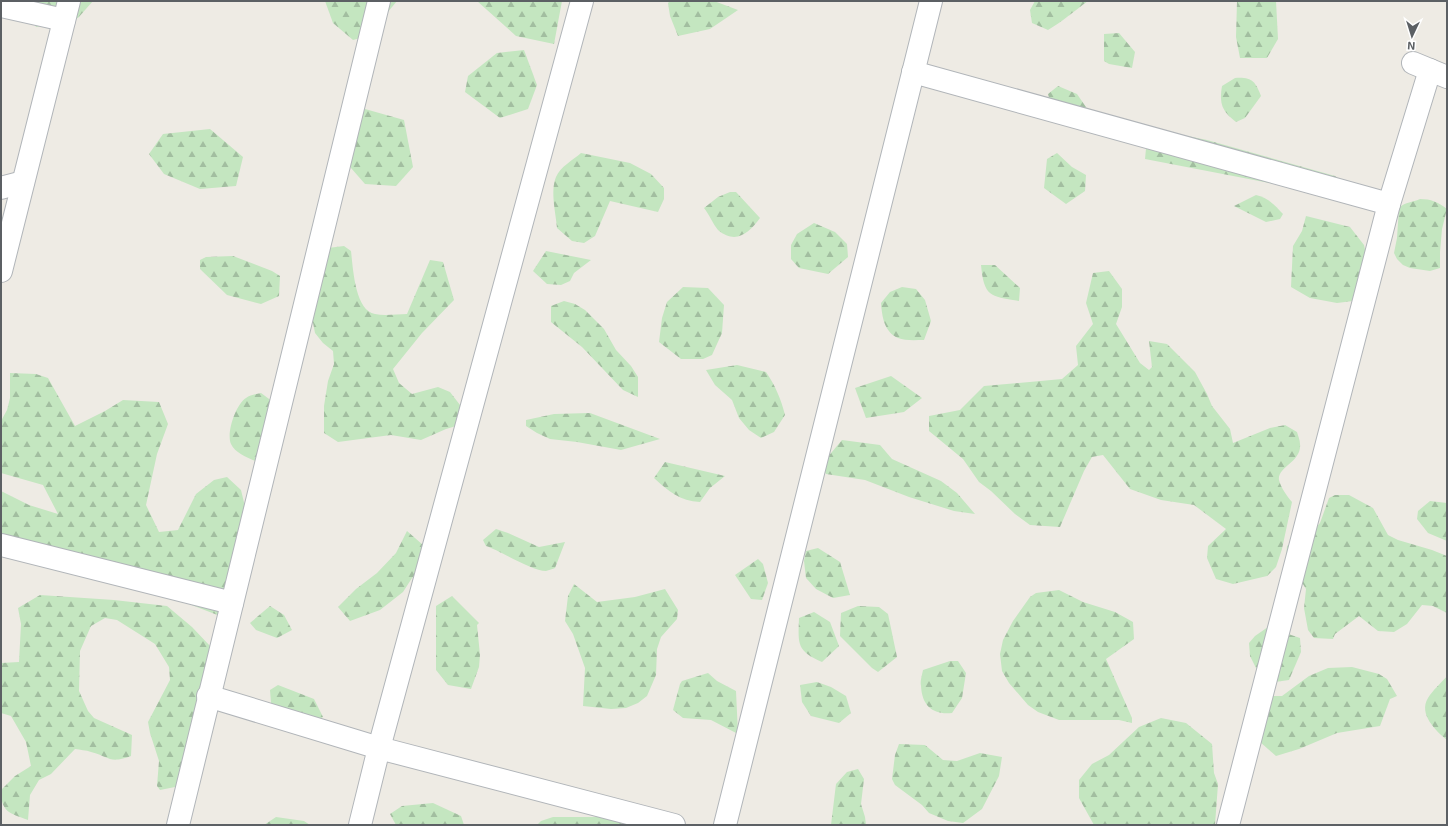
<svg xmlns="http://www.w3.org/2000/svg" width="1448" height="826" font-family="'Exo 2',sans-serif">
	<defs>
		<pattern id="forest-firs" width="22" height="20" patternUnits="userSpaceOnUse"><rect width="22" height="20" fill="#c4e6c0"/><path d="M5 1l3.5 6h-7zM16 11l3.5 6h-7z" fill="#a2bea0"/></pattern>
	</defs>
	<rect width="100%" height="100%" fill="#eeebe4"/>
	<g fill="url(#forest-firs)">
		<polygon points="22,1 93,1 78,18 36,27"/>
		<polygon points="325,1 397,1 368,36 353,40 333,23"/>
		<polygon points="477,1 562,1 554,44 516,36"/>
		<polygon points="670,1 714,1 738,10 710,29 678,36 670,16 668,3"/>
		<path d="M1035 1H1088C1074 11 1062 22 1048 30L1032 23 1030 10Z"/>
		<polygon points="1237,1 1276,1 1278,39 1267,58 1240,58 1236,37"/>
		<polygon points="1119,33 1135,52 1132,68 1109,64 1104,61 1104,34"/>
		<polygon points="524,50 537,85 528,109 500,118 465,92 468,76 497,53"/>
		<path d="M1235 78C1252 77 1255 81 1261 96L1245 118 1236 122C1222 111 1219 104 1222 86Z"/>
		<polygon points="1058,86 1077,94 1088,110 1051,105 1048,94"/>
		<polygon points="358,107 404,120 413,167 396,186 365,184 351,168 349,140"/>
		<polygon points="1148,128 1207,140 1335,176 1347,185 1337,196 1145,159"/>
		<polygon points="210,129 243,157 236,186 200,189 164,174 149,154 163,134"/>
		<path d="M581 153 630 163 651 174 664 188V199L658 212 610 201 595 236 584 243 572 241 557 228C556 214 550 191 556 177 560 167 573 160 581 153Z"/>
		<polygon points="1057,153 1072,167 1086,175 1085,191 1066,204 1044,188 1047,159"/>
		<path d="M730 192H736L760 218C749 233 736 245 718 230 713 224 709 214 704 208L718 197Z"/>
		<path d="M1256 195C1267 197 1275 205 1283 214L1280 219 1266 222 1234 206Z"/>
		<path d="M1420 199C1431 199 1438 202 1447 209L1442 229 1440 252V268L1430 271 1410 268 1403 265 1397 259 1394 253 1397 238 1399 208C1406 201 1412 203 1420 199Z"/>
		<polygon points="1306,216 1350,227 1364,245 1373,286 1353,301 1337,303 1310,298 1291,287 1293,246 1302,231"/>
		<polygon points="814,223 835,232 847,244 848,257 828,274 799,268 791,259 791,245 797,234"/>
		<path d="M344 246 351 251C353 268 355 311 375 314 385 316 397 314 407 314L430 260 443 262 454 300 422 333 393 369 399 383 412 394 438 387 450 392 460 405 463 424 446 429 421 440 391 435 338 442 324 433V406L328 381 334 364 333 351 323 343 315 333 309 302 320 249Z"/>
		<polygon points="546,251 591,260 574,273 570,281 561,285 547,284 533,271"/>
		<polygon points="233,256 272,271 280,276 279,296 261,304 227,295 200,269 200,260 206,257"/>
		<path d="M981 265H995L1020 288 1019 301C990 296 984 297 981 265Z"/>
		<path d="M1109 271 1122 289V307L1116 324 1140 363 1149 370 1152 367 1149 341 1167 344 1195 372 1207 394 1212 406 1230 429 1233 443 1270 428 1285 425 1297 432C1298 436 1300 440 1300 444 1302 462 1277 467 1279 480 1281 488 1287 496 1292 502L1282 549 1276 567 1267 576 1233 584 1216 579 1207 558 1208 546 1226 529 1194 505 1161 500 1130 489 1103 455 1092 457 1084 471 1060 527 1030 525 1015 514 991 491 979 482 963 459 929 431V416L960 410 984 386 1062 379 1078 365 1076 346 1093 324 1086 303 1093 273Z"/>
		<polygon points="683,287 708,288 724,305 722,333 712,355 703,359 681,359 659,342 662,318 667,302"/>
		<path d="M902 287 916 289 925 300 931 321 924 340C916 340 905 341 898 338 884 332 882 316 881 303L890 292Z"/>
		<polygon points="564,301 575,304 585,310 604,329 616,350 631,366 638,377 638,397 623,390 582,347 551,322 551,306"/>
		<path d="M737 365 766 372C775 385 781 399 785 415L774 432 761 438 749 430 739 418 732 400 715 385 706 370Z"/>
		<polygon points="10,373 36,374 48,378 75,426 105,411 123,400 159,402 168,424 157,454 146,505 159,532 178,530 196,494 214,480 227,477 241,490 256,552 220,616 189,604 1,553 1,491 29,505 58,514 43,485 1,473 1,421 7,410 10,398"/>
		<polygon points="891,376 922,398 904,412 866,418 855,388"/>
		<path d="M261 393 280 407 265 465C254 460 236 455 231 444 226 433 236 404 246 398 250 395 256 394 261 393Z"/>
		<polygon points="590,413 660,439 621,450 577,442 550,439 537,433 526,426 526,420 554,414"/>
		<polygon points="842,440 880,445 892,459 941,481 957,493 975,514 954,511 909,497 865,480 826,474 821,465"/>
		<path d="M665 462 725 476 710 488 700 502C680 501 668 491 654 478Z"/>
		<polygon points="1335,495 1349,495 1373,508 1388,535 1398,540 1432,550 1447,556 1447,613 1433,606 1422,605 1407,624 1394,632 1378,631 1359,616 1335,634 1333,639 1314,638 1308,630 1304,608 1306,589 1298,576 1286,560 1287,546 1301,534 1312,532 1320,523 1329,498"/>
		<polygon points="1430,501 1447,503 1447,541 1428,533 1417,519 1418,511"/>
		<path d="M496 529 508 533 539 547 565 542 555 568C553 569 549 570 546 571 532 571 501 551 486 546L483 540Z"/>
		<polygon points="407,531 423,545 421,569 412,578 403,592 380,610 350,621 338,607 356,589 377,573 396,553"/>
		<polygon points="818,548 840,562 850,595 833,598 816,589 806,578 804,561 806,551"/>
		<polygon points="758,559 763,564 768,583 762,600 751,599 735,575"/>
		<polygon points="574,584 597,602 635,597 665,589 678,610 677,619 661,637 657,649 656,675 647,696 638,703 626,708 611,709 583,706 585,668 573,634 565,621 568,596"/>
		<polygon points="1059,590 1083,602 1115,612 1133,622 1134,639 1106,659 1132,718 1132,723 1119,720 1059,720 1038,712 1028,705 1009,683 1002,671 1000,654 1003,640 1013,621 1030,597 1036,593"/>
		<path d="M40 595 114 600 167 606 192 627 211 647 190 784 160 790 157 786 159 761 150 733 148 722 170 680 169 667 155 644 117 620 105 618 91 626 80 651 79 691 88 711 94 718 132 735 131 756C109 764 110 757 91 752 86 750 80 750 75 749L51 774 39 780 30 795 28 820C9 813 1 812 1 790L15 776 31 766 26 742 11 716 1 713V663L19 662 21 624 18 608Z"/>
		<polygon points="452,596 479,623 477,625 480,655 479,667 471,689 448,685 436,670 436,606"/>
		<polygon points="270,606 284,615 292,630 277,638 256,630 250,623"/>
		<polygon points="858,606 879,607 888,614 897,657 878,672 872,668 840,636 841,613"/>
		<path d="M814 612 830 622 839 646 822 662C797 651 798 645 799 618Z"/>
		<polygon points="1268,627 1300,638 1301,652 1289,680 1275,682 1260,676 1250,656 1249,643 1255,636"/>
		<path d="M950 661H958L966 673 962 698 952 713C933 715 922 706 921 686 920 681 922 675 923 670Z"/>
		<polygon points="1352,667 1379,674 1387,679 1397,696 1390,699 1380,726 1337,733 1299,749 1276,756 1260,742 1272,696 1282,696 1309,676 1328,668"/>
		<polygon points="708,673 717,681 736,691 738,734 711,720 683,718 673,710 680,684 682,681"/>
		<path d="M1447 676V740C1436 731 1418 714 1428 698 1433 690 1441 683 1447 676Z"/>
		<polygon points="817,682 831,687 846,696 851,713 839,723 811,716 802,702 800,685"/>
		<polygon points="278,685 314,699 323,717 312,724 280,716 271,703 270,690"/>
		<polygon points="1161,718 1186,723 1212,744 1214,773 1218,784 1215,825 1094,825 1079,798 1079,780 1092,764 1109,755 1139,727"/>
		<polygon points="899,744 925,745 943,760 957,761 980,753 1002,757 999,776 982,809 963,823 948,821 929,813 922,805 895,785 892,779 895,755"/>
		<polygon points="858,769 864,779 861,804 865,817 866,825 831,825 836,784 847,772"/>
		<polygon points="433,803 461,816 464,825 396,825 390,814 402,806"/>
		<polygon points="276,817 304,821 310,825 264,825"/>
		<polygon points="553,817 604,817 626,825 537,825 541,821"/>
	</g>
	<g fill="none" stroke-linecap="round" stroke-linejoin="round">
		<defs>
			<g id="street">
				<polyline points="1,6 64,20"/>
				<polyline points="1413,63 1447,77"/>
				<polyline points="913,72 1389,204"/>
				<polyline points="1,188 23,182"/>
				<polyline points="1,271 69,1"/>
				<polyline points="1,545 232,603"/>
				<polyline points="208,696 379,748 674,825"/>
				<polyline points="178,825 379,1"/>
				<polyline points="360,825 379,748 582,1"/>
				<polyline points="725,825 931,1"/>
				<polyline points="1228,825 1389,204 1430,70"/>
			</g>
		</defs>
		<use href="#street" stroke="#b1b5b9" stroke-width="24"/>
		<use href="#street" stroke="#fff" stroke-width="22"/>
	</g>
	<rect width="1448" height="826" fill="none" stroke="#5c6064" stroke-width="4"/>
	<g transform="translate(1412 36) rotate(184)" stroke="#ffffff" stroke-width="3" paint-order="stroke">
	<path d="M0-3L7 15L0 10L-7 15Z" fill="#5c6064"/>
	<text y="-6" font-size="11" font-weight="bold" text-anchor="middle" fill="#5c6064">N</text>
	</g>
</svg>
